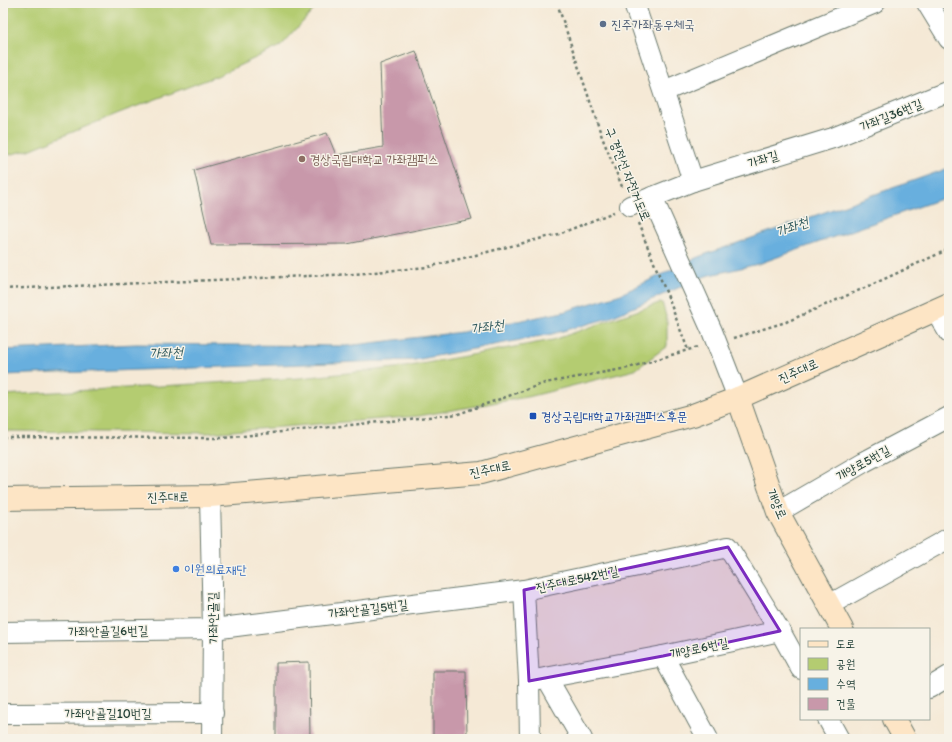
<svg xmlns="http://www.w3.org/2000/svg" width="952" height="742" font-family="Itim,'Poor Story',sans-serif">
	<rect width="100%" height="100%" fill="#f7f3e8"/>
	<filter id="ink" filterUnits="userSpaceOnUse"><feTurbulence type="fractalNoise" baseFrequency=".025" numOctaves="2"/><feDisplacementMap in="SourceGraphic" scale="8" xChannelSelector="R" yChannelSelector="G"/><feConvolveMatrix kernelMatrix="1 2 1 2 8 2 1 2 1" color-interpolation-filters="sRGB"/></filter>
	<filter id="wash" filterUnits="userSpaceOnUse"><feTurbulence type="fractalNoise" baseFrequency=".012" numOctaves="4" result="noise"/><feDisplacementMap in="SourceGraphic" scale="16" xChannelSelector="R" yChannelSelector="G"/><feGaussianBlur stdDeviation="0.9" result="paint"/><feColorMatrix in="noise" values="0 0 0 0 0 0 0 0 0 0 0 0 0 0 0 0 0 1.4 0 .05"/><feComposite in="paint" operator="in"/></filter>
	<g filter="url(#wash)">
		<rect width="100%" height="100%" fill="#f5e9d6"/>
		<g fill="#b4cc71" stroke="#6a8452">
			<polygon points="3,3 320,3 281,46 217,76 119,113 29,150 3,156"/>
			<polygon points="662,302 667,320 667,346 635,370 532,396 419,416 208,433 3,431 3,395 300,378 405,367 553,340"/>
		</g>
		<polygon fill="#67afde" stroke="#437689" points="949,168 949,196 758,264 706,276 609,318 552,334 415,360 3,375 3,350 136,344 346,346 462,332 563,312 621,294 698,257"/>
		<g id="blocks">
			<g fill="#c898aa">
				<polygon points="416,51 472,219 347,244 211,245 194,170 327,133 336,155 383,147 380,64"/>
				<polygon points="309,662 310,739 276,739 276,663"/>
				<polygon points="433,671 466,671 467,739 433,739"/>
			</g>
		</g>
	</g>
	<g filter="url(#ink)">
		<use href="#blocks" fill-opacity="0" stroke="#6a796d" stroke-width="1"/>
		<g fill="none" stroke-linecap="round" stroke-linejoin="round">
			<defs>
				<g id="street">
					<polyline points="634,3 693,181"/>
					<polyline points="927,3 949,39"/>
					<polyline points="664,91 875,3"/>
					<polyline points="652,197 712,331 738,398"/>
					<polyline points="630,206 693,181 833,138 949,91"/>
					<polyline points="936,311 949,333"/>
					<polyline points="210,496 213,629 212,739"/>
					<polyline points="778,512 864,462 949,417"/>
					<polyline points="524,590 529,681 530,739"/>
					<polyline points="829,605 949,538"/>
					<polyline points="3,632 213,629 524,590 728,547 780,631 801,669"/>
					<polyline points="663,656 708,739"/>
					<polyline points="547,678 582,739"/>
					<polyline points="529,681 663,656 780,631"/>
					<polyline points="929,688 949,676"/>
					<polyline points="3,714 213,713"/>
					<polyline points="828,719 839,739"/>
				</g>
				<g id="secondary">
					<polyline points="738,398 778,512 842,629"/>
					<polyline points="3,499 210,496 481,473 693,415 738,398 949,304"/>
					<polyline points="894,719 905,739"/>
				</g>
			</defs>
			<use href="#street" stroke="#6a796d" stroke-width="22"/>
			<use href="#secondary" stroke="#6a796d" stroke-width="24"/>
			<g stroke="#6a796d" stroke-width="2.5" stroke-dasharray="3 3" stroke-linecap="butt">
				<polyline points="557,3 602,137 623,189"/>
				<polyline points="638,223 668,297 688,350"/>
				<polyline points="3,289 354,274 428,267 559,234 614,212"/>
				<polyline points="734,338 786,322 869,286 949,249"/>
				<polyline points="3,437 223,438 458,414 545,383 628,368 698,347"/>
			</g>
			<use href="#street" stroke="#fff" stroke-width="20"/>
			<use href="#secondary" stroke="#fde5c5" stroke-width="22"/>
		</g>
	</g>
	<path fill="#7b2cbf" fill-opacity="0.2" stroke="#7b2cbf" stroke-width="3" stroke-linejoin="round" d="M728 547 780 631 663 656 529 681 524 590Z"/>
	<circle fill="#5c6f8a" stroke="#f7f3e8" stroke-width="1.5" cx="603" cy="24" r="4"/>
	<circle fill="#8d6e63" stroke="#f7f3e8" stroke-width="1.5" cx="302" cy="159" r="4"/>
	<rect fill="#1a4fb4" stroke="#f7f3e8" stroke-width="1.5" x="529" y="412" width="8" height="8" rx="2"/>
	<circle fill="#3f7fe0" stroke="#f7f3e8" stroke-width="1.5" cx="176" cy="569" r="4"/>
	<g text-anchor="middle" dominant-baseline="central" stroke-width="3" stroke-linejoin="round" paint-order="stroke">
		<g font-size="13" fill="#4e5e75" stroke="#f7f3e8" text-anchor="start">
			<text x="611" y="24">진주가좌동우체국</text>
		</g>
		<g font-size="13" fill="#1f3d34" stroke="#f7f3e8">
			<text transform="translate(891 115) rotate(-22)">가좌길36번길</text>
			<text transform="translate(763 159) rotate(-17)">가좌길</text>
			<text transform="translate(628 174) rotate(68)">구 경전선 자전거도로</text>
			<text transform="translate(798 371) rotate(-24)">진주대로</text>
			<text transform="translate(863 463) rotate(-29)">개양로5번길</text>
			<text transform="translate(490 469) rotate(-12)">진주대로</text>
			<text transform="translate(168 497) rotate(-1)">진주대로</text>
			<text transform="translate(777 504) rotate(67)">개양로</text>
			<text transform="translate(577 579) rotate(-12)">진주대로542번길</text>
			<text transform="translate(368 609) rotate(-7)">가좌안골길5번길</text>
			<text transform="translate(213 618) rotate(-91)">가좌안골길</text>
			<text transform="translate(108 631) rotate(-1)">가좌안골길6번길</text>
			<text transform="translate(699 648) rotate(-12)">개양로6번길</text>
			<text x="108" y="713">가좌안골길10번길</text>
		</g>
		<g font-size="13" fill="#785e54" stroke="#f7f3e8" text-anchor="start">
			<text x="310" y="159">경상국립대학교 가좌캠퍼스</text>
		</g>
		<g font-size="13" fill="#164399" stroke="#f7f3e8" text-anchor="start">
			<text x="541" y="416">경상국립대학교가좌캠퍼스후문</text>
		</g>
		<g font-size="13" fill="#366cbe" stroke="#f7f3e8" text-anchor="start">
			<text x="184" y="569">이원의료재단</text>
		</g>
		<g font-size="14" font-style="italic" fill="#315a5e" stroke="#f7f3e8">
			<text transform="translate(792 227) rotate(-20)">가좌천</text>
			<text transform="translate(487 327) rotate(-8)">가좌천</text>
			<text transform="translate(166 353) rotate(-2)">가좌천</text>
		</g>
	</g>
	<rect width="952" height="742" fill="none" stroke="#f7f3e8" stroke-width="16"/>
	<rect x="800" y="628" width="130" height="92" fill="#f7f3e8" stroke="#a1aaa0"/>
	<rect x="808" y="641" width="20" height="6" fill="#fde5c5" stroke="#a1aaa0"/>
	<text x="836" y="648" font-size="12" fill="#1f3d34">도로</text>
	<rect x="808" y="658" width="20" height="12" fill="#b4cc71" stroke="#a1aaa0"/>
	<text x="836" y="668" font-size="12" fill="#1f3d34">공원</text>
	<rect x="808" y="678" width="20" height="12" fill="#67afde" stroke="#a1aaa0"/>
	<text x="836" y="688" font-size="12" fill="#1f3d34">수역</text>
	<rect x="808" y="698" width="20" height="12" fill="#c898aa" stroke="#a1aaa0"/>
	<text x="836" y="708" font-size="12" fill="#1f3d34">건물</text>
</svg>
